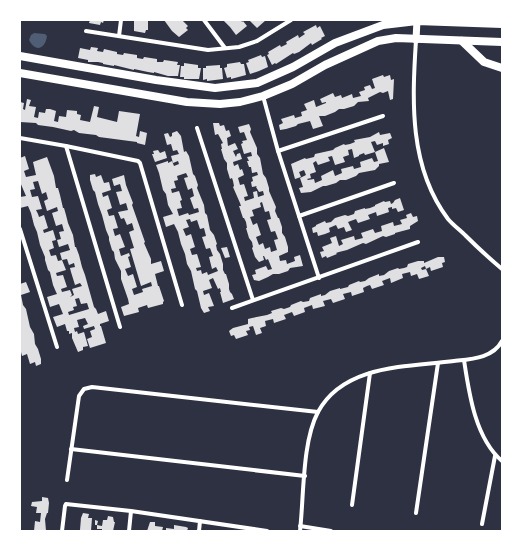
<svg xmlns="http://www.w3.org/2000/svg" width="522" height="551" font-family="Barlow,sans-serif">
	<rect width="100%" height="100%" fill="#2d3142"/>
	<path fill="#4f5d75" d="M34 33 45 34 47 36C45 50 35 52 29 40L31 35Z"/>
	<g fill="#e0e0e3" fill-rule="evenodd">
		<polygon points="90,20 104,20 103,23 101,22 100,25 89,23"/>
		<polygon points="137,20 148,20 148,30 146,30 145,33 134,31 134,21 136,21"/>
		<polygon points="164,20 182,20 188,26 186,28 188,30 179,37 172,31"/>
		<polygon points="223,20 241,20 242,22 243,21 247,26 236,35 230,27"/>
		<polygon points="251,20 266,20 257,28 250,21"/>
		<polygon points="316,25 317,28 320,26 325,36 321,38 322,39 312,45 311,43 299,52 294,54 293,53 276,64 275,63 272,65 267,55 269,54 268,52 280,45 281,47 287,44 286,42 298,35 299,38 305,34 303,32"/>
		<polygon points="91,47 98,48 97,51 103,52 104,49 117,52 117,54 123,55 124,53 137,55 137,58 143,59 144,57 157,59 157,62 163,62 164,60 178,62 177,65 180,65 178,76 168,76 154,72 154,73 148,72 134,69 134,70 114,65 114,66 103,64 103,63 98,62 88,62 88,60 78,58 80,48 90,50"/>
		<polygon points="261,55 262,57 265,56 268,67 259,71 250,74 246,63 249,62 248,60"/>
		<polygon points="240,62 241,64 244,64 246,75 231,79 231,77 227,78 224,68 227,67 227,64"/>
		<polygon points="184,63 198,65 198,68 201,68 199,79 184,79 184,77 180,77 181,66 184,66"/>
		<polygon points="220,65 220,68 222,68 223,79 207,81 207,79 203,80 203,68 206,68 206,66"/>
		<polygon points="383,75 384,77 390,75 391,80 394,79 393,99 390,100 388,91 383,93 380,92 368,98 369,101 358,102 354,106 344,109 339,109 335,112 325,116 319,116 323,126 313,129 310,121 298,124 296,126 286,129 280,130 279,125 283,123 281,119 294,115 295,118 302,116 301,112 307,110 304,104 314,100 316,107 326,103 326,102 322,103 320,99 333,93 335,97 341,95 342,98 352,94 353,98 361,96 359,92 365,90 364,87 370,85 372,89 375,88 372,79"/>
		<polygon points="27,99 31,100 29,106 36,107 34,117 38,118 39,112 45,113 46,109 50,109 56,111 54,121 58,122 59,116 66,117 67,110 77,111 77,114 81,115 80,120 90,122 94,106 99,107 97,117 117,122 119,111 140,114 136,136 139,137 140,131 147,133 145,145 137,143 137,142 99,137 96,135 79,133 74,130 71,131 53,127 38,125 36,123 20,122 20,102 24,103 23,109 25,110"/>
		<path d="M213 123H219L220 126 224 125 226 131 229 130 231 136 227 138 228 146 235 143 238 149 233 151 236 157 237 154 240 153 242 159 233 162 234 166 238 164 240 170 242 169 244 175 238 178 240 185 244 184 248 196 244 197 245 201 254 198 253 192 257 191 258 197 264 195 263 191 259 192 256 187 257 186 252 187 251 182 253 181 252 177 258 175 257 172 252 173 251 167H249L247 161H249L247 157 252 156 251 152 244 154 241 144 243 143 242 141 247 140 244 132 240 133 238 127 249 124 251 129 250 132 257 148V154L260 158 263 174 266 178 269 188V191L276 207 275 211 278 218H279L282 227V233L285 237 288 247V252L279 256 280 261 286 260 287 264 295 261 294 257 300 255 303 266 290 268 288 271 279 274H273L268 277 259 281 254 280 252 275 256 274 255 270 266 266 268 270 272 269 268 259 266 260 264 256H263L264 260 259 262 255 257 252 248 253 247 252 242 249 238 246 228H247L246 222 244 218H243L239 206H241L240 203 233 187 234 186 233 181 232 178 230 179 227 169V163L224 159 221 149H222L221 144 223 143 218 134 215 135ZM262 202 265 212 269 211 271 219 267 220 271 232 275 231 278 239 274 240 277 250 271 252 270 247 265 249 263 243 259 245 256 237 261 235 257 223 253 225 250 217 254 216 252 210 261 207 260 203Z"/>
		<path d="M177 131 181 136 184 152 186 151 189 156 193 174 195 176 198 185 197 188 204 205 205 213 207 215 210 230 214 235 217 244 216 245 217 250 220 254 223 264V270L225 274H226L229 284V289L230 292 232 294 234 299 223 303 220 292H221L220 288 218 289 213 278 209 280 212 288 203 291 204 295 209 293 214 306 208 307 210 311 204 313 201 308 197 291 195 289 191 271 187 264 185 254 181 244 178 232 174 224 166 227 163 217 173 214 168 205 166 194 163 190 159 173 156 165 168 161V163L172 161 174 166 179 164 178 161 173 163 171 156 179 154 177 150 173 151 171 144 167 145 164 134 168 133 170 137 172 136V133ZM186 173 188 177 184 178 188 190 192 188 194 196 190 198 194 209 198 208 199 212 189 215 188 213 179 216 177 209 182 208 180 201 182 200 179 191 172 193 171 189 176 188 174 181 178 180 177 176ZM190 219 191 222 197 220 200 229 204 228 206 236 202 237 206 249 210 248 213 256 209 257 212 269 216 267 218 271 208 275 207 272 202 274 201 270 197 271 196 268 201 267 197 254 192 255 190 249 195 247 191 234 186 236 183 229 189 227 186 220Z"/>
		<polygon points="379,132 380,135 390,133 392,138 388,140 389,144 383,146 383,143 377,145 375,141 371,142 375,152 365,155 364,153 359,155 359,156 354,158 352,149 348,150 349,155 343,157 345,162 335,165 332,156 328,157 330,161 318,165 316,161 313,163 316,172 310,174 311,178 307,179 308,180 314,179 315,183 322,180 321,176 333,170 335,176 342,173 341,169 353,166 354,169 361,167 360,162 372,158 374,162 378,161 375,152 384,148 389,162 379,164 379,166 375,170 359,173 356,176 346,180 340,180 336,183 326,186 323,186 311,192 301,193 299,188 303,187 300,178 306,175 304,170 299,172 301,177 295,179 291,164 305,158 306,159 314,157 315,154 333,150 335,148 344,144 345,145 350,144 355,142 354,140 370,137"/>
		<polygon points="158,150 160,153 165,151 167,158 155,162 152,154 154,154 153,151"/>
		<path d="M25 156 29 169 24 171 26 177 36 175 33 162 47 157 54 176 56 188H58L60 195 63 208H64L66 215 68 223 73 235 75 247H76L79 255 82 267 85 275 94 307 96 309 98 314 106 311 109 321 100 324V326H101L106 343 90 348 87 339 92 337 90 331 95 329 94 326 84 329 83 326 88 324 85 318 77 320 79 327 74 328 75 332 77 331 78 334 84 332 88 346 83 347V350L78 352 72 338V333L69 334V331H67L65 324 57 327 53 317 63 314 59 304 50 307 47 297 57 294 56 292 53 285 50 272 48 270 45 260V257L40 245 37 232 34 225 31 213 28 206 20 208V197L26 196 20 182V158ZM38 181 42 194 46 192 45 189 46 192 48 199 44 201 47 211 57 207 58 211 52 213 56 226 62 224 64 231 59 232 61 239 57 240 59 247 68 244 70 250 60 253 62 260 67 259 69 265 74 263 75 267 70 268 71 272 75 285 80 283 82 286 72 289 74 295 70 297 72 295 70 290 62 292 61 289 67 287 63 275 57 276 56 273 66 270 62 260 58 261 56 255 51 256 49 250 54 248 52 241 56 240 53 230 44 233 43 230 48 228 44 215 39 217 38 214 36 210 42 209 38 196 32 197 30 190 35 189 33 182ZM79 298 81 304 87 303 89 309 69 315 68 312 74 310 73 307 77 306 75 299Z"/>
		<polygon points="95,174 96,177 101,175 104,183 109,182 111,190 102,193 103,197 108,195 112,208 107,210 109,216 114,215 118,228 113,229 115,236 120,234 125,247 119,249 121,256 129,253 130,256 128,257 131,267 125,269 128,276 133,274 137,287 132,289 134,295 143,292 142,289 152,286 151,282 141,286 130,249 134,248 129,232 134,230 132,223 127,225 124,218 121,219 118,212 128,210 126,203 120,205 118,198 116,192 122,191 120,184 114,186 112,179 124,175 126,185 133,203 132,205 145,242 144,243 151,259 151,264 161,261 164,271 155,274 158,286 159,286 164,301 163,302 163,304 148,308 147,305 138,308 139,312 124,316 121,307 129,304 128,299 121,279 121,271 115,259 114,252 112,250 109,240 109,237 106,230 102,215 98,204 95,192 93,190 90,180 90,175"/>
		<polygon points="400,198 404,210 398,212 396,208 392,209 392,207 388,208 389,212 377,216 376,212 368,215 370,219 358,223 356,219 348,222 352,230 346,232 344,227 338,229 336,225 329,228 330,232 325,234 318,236 317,232 313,233 312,228 316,226 316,225 325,221 326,223 331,222 335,218 345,215 348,216 354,214 355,211 365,208 365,209 370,208 375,206 375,205 384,201 385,202 390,201 391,204 393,203 395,200"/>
		<polygon points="411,213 413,217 417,216 418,221 410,226 410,229 395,233 395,234 386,237 383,236 366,244 363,243 347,250 339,252 336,253 337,254 327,258 326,256 322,258 320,252 324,251 322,247 332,243 330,238 336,236 339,246 343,244 341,240 354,236 355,240 363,238 361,233 373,229 375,233 382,231 381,226 393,222 394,226 402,224 400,220 407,218 406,215"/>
		<polygon points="227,247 230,257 225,258 221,248"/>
		<polygon points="438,257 444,257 445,262 442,263 443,267 431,271 430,267 426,269 425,266 421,268 422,270 426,269 429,276 419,279 417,274 411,276 410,272 402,274 403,278 391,283 390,278 382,281 384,285 372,289 370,285 367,286 363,288 364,292 352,296 351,292 343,294 345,299 333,303 331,299 323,301 325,306 313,309 312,305 304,308 305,312 294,316 292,312 284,315 286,319 274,323 273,319 265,321 266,326 260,328 262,333 256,335 253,326 249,327 250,330 246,331 248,335 236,339 234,335 231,336 229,331 233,328 248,324 248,319 252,318 267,315 272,313 271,311 281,308 284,309 290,307 291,305 301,301 303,302 309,301 310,298 321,294 321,296 325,295 330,291 340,288 340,289 348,287 349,285 359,281 360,282 365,281 369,278 379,274 379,276 384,275 389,271 398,268 399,269 404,268 407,267 408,264 418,261 424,261 424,263"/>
		<polygon points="26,282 30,292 21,295 23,305 26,309 30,327 34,334 35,344 38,349 41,359 41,364 36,366 35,362 30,364 27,354 22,356 20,348 20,339 21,338 20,334 20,284"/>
		<polygon points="42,497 48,498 49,503 48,513 47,513 45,519 46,531 34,531 35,521 40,522 41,513 36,513 37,507 31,506 32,502 42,501"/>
		<polygon points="83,513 89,514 88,518 92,518 91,531 80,530 81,518"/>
		<polygon points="108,516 113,517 114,522 115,522 113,531 102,531 102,529 97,529 97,525 95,525 95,520 98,521 97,525 102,526 103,520 107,520"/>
		<polygon points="150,522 155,522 155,526 163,527 162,531 147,531"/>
		<polygon points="174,525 186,527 188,528 187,531 166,531 166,528 174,529"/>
	</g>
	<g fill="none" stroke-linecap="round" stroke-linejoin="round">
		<g stroke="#fff" stroke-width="4">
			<polyline points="204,20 225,48"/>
			<polyline points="86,31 208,50 239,47 257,41 291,20"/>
			<polyline points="119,36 121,20"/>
			<path d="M416 40C412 102 409 167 448 219 453 225 460 230 466 236 478 248 489 258 502 269"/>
			<polyline points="263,96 278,151 319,278"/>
			<polyline points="197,128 253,300"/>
			<polyline points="20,138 66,146 138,161 140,163 182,305"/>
			<polyline points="66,146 120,327"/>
			<polyline points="278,151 383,116"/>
			<polyline points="299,216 394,183"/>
			<polyline points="20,229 57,347"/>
			<polyline points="232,308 418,242"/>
			<path d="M464 360C469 393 475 438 502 461"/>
			<polyline points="71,449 305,476"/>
			<polyline points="67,480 79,396 84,389 92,387 318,412"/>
			<polyline points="352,505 370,373"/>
			<polyline points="416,513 438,363"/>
			<polyline points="482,524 495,456"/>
			<polyline points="300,526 331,531"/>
			<polyline points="62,531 65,506 66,504 131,511 267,531"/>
			<polyline points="129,531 131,511"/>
			<polyline points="199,531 200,521"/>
			<path d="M300 531C304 496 302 442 318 412 344 364 408 367 454 361 472 359 493 358 502 341"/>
		</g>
		<polyline stroke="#fff" stroke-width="7" points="416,40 417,20"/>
		<g stroke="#fff" stroke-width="8">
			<polyline points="462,41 484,62 502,68"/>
			<polyline points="20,56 156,80 215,88 257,83 293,67 335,43 383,25 417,21 502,24"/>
			<polyline points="20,73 187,102 220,104 240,102 263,96 292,84 325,65 378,41 396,38 502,42"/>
		</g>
	</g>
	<rect width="522" height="551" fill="none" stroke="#ffffff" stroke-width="42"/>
</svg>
